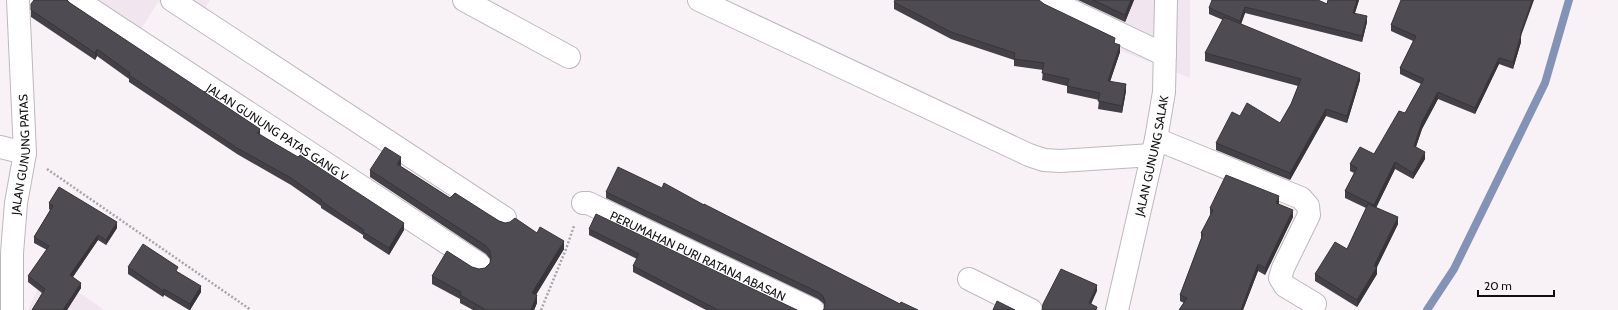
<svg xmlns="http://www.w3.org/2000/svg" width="1618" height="310" font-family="Cabin,sans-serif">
	<rect width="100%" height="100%" fill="#f8f2f7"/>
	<g fill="#f1e5ef">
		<polygon points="69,0 210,0 196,26 158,2 133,42"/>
		<polygon points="1001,0 1190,0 1190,78 1037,18"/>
		<polygon points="47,270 104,310 28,310"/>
	</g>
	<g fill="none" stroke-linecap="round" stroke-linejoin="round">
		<polyline stroke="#8293b6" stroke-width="8" points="1427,310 1454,269 1545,83 1569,0"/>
		<defs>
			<g id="minor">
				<path id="s1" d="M77 0 479 264"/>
				<polyline points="172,0 505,218"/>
				<polyline points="464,0 569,57"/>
				<polyline points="699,0 1029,155 1044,160 1060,161 1152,155"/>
				<polyline points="1049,0 1165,55"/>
				<polyline points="1156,139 1301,198 1308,206 1309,215 1283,268 1280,278 1285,286 1315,304"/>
				<polyline points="0,147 25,153"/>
				<path id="s2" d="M583 203H588L813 310"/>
				<polyline points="969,279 1031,310"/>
				<path id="s3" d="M12 310V253L16 203 25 153 18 0"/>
				<path id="s4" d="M1117 310 1156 139 1164 92 1166 0"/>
			</g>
		</defs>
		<use href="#minor" stroke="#bdb8bd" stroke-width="24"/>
		<g stroke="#a8a4a8" stroke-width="2.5" stroke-dasharray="2 2" stroke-linecap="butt">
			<polyline points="47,169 251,310"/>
			<polyline points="541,310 566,249 574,226"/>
		</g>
		<use href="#minor" stroke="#fff" stroke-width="22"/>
	</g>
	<g fill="#434147">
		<polygon points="1078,0 1134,0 1125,22"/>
		<polygon points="1328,0 1359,0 1355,13 1367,22 1362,42 1245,13 1241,24 1360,80 1347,123 1326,116 1290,180 1216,150 1216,143 1240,116 1280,123 1291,104 1298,86 1205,61 1205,53 1223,20 1209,14 1209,8 1327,4"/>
		<polygon points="894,2 1044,4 1115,43 1120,52 1110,81 1126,91 1122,113 1098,109 1099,100 1067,93 1067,86 1042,80 1043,70 1014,66 1014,60 951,39 894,9"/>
		<polygon points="70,3 260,135 404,230 389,255 363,238 363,235 321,208 321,206 291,185 237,154 129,82 129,79 97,56 95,60 31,17 31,4"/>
		<polygon points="1391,25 1521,36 1521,42 1513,69 1499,64 1475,114 1438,99 1422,129 1416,147 1425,159 1413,179 1395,169 1376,208 1398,224 1377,267 1377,274 1357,307 1315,281 1315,274 1347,249 1366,208 1345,198 1345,191 1354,173 1350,171 1350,164 1374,154 1405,113 1421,84 1400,74 1400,68 1413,41 1391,31"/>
		<polygon points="401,165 400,166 450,198 499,221 537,233 564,249 536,295 537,303 534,310 473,310 460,303 460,299 432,284 432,276 472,267 479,269 485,268 490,263 490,259 486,254 370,177 370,170"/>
		<polygon points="662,188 704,205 900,304 824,309 825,307 823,303 818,299 606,198 606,192"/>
		<polygon points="49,203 117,228 106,245 98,240 73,277 81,288 67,310 32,310 42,293 28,282 28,276 47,250 34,243 34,237 50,210 49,209"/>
		<polygon points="1279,203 1279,204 1293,217 1265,275 1258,271 1243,310 1179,310 1184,303 1180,301 1180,295 1201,239 1201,233 1211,215 1210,215 1210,208"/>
		<polygon points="589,229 797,310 706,310 633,272 633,266 637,259 589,235"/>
		<polygon points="128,267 178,272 201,292 190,310 189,310 164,295 163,297 128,274"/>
	</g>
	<g fill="#373539">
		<polygon points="1131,0 1134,0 1125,22 1125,15"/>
		<polygon points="1357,0 1359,0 1353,19 1353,13"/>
		<polygon points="1532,0 1534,0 1521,36 1521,42 1513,69 1513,62 1520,35"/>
		<polygon points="1245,7 1245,13 1240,27 1240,21"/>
		<polygon points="1367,16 1367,22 1362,42 1362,36"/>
		<polygon points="1120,45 1120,52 1108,88 1108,81"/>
		<polygon points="97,49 97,56 95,60 95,53"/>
		<polygon points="1499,58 1499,64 1475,114 1475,108"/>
		<polygon points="1360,73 1360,80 1347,123 1347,116"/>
		<polygon points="1126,84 1126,91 1122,113 1122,106"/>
		<polygon points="1438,92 1438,99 1422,129 1414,152 1414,146 1422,122"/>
		<polygon points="1326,109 1326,116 1290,180 1290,173"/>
		<polygon points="260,129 260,135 257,133"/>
		<polygon points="1425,152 1425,159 1413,179 1413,173"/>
		<polygon points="401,157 401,165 397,172 397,164"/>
		<polygon points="1395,162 1395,169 1374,212 1374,205"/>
		<polygon points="1279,196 1279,203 1276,209 1276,203"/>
		<polygon points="1293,210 1293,217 1265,275 1265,268"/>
		<polygon points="1398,217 1398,224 1377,267 1377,274 1357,307 1357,300"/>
		<polygon points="117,222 117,228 106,245 106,240"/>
		<polygon points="404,223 404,230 389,255 389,248"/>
		<polygon points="98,235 98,240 70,281 70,275"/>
		<polygon points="564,241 564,249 532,301 532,293"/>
		<polygon points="1258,264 1258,271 1243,310 1241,310"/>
		<polygon points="81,283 81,288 67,310 63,310"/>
		<polygon points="1097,285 1097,291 1089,309 1089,303"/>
		<polygon points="201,286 201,292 190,310 190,304"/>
		<polygon points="164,289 164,295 163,297 163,291"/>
		<polygon points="537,295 537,303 534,310 531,310"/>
	</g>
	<g fill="#4e4c52" stroke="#373539">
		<polygon points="34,0 67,0 70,3 260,129 257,133 298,157 300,155 404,223 389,248 363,232 364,230 321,201 322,200 291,178 237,148 129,75 130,73 97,49 95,53 31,10 31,4"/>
		<polygon points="895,0 1039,0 1044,4 1115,38 1114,43 1120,45 1108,81 1126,84 1122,106 1098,101 1100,93 1067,86 1069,79 1042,73 1044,63 1014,59 1015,53 951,32 894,2"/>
		<polygon points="1093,0 1131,0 1125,15"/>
		<polygon points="1212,0 1318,0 1327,4 1328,0 1357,0 1353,13 1367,16 1362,36 1245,7 1240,21 1209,8"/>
		<polygon points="1401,0 1532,0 1520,35 1521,35 1513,62 1499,58 1475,108 1438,92 1422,122 1414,146 1425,152 1413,173 1395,162 1374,205 1345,191 1357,168 1350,164 1360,147 1374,154 1399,111 1405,113 1424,79 1400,68 1416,36 1391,25"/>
		<polygon points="1224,17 1360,73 1347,116 1326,109 1290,173 1216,143 1232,112 1240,116 1247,103 1280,123 1291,104 1301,79 1205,53"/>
		<polygon points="385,147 401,157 397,164 450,198 455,193 499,221 505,223 510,222 515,218 537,233 540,227 564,241 532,293 537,295 531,310 486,310 460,295 461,292 432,276 447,251 472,267 479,269 485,268 490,263 491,258 490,251 486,246 370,170"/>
		<polygon points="618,167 662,188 664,183 704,205 704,204 900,304 901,302 918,310 823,310 824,309 825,302 823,296 818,292 606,192"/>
		<polygon points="1226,175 1279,196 1276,203 1293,210 1265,268 1258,264 1241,310 1179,310 1187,298 1180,295 1203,234 1201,233 1213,210 1210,208"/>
		<polygon points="59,187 117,222 106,240 98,235 70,275 81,283 63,310 32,310 45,289 28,276 49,246 34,237 53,206 49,203"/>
		<polygon points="1368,204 1398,217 1374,266 1377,267 1357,300 1315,274 1335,242 1347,249"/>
		<polygon points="596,214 797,310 718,310 633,266 639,254 589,229"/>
		<polygon points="143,244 178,267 176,271 201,286 190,304 164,289 163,291 128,267"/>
		<polygon points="1061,269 1097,285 1089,303 1097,307 1096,310 1042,310 1043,304"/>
		<polygon points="997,301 1015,310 993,310"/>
	</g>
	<g text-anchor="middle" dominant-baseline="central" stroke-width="4" stroke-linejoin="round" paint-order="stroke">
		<g font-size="12" fill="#110f11" stroke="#f8f2f7">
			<text stroke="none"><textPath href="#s1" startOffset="240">JALAN GUNUNG PATAS GANG V</textPath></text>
			<text stroke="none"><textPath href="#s3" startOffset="156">JALAN GUNUNG PATAS</textPath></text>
			<text stroke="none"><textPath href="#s4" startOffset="158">JALAN GUNUNG SALAK</textPath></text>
			<text stroke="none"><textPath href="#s2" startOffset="127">PERUMAHAN PURI RATANA ABASAN</textPath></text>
		</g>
	</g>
	<path d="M1478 290v6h76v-6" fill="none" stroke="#110f11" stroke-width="2"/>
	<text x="1484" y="290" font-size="12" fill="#110f11" stroke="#f8f2f7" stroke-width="3" paint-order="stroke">20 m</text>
</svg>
